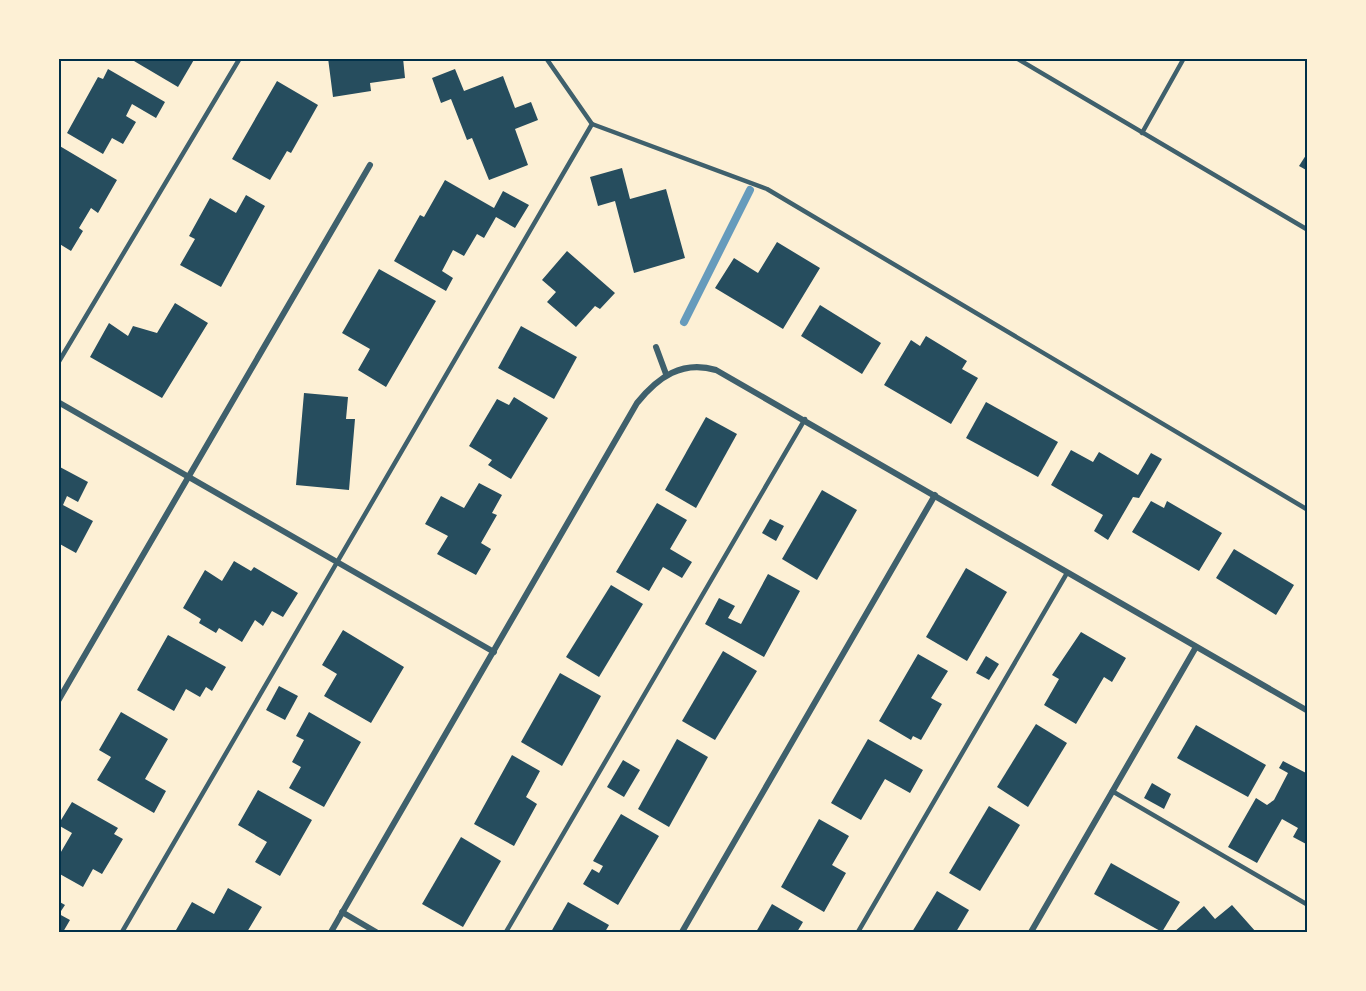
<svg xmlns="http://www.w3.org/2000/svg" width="1366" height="991" font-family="'Space Grotesk',sans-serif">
	<rect width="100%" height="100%" fill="#fdf0d5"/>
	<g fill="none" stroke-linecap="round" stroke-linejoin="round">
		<polyline stroke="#669bbc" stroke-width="8" points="684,322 750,190"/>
	</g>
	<g fill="#264d5e">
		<polygon points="135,58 195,58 178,87 134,61"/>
		<polygon points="328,58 403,58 405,78 370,83 371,91 333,97"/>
		<polygon points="108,69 165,102 156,118 132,104 126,116 136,122 123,144 112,138 103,154 67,133 98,77 103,79"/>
		<polygon points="455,69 464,91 503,76 515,108 531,102 538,120 515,129 528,165 489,180 472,138 467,140 451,99 441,103 432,78"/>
		<polygon points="277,81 318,105 291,153 287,151 270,180 232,159"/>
		<polygon points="58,145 117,180 98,213 91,208 79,228 83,231 71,251 58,243"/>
		<polygon points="1308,152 1308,171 1299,166"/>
		<polygon points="622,168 630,199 666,189 685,258 634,273 615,201 598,206 590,177"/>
		<polygon points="445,180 494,208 503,191 529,205 515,228 496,217 484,238 477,234 464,256 453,250 442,271 453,278 446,291 394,261 420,215 424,217"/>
		<polygon points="246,195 265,206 221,287 180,265 195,239 189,236 210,198 236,213"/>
		<polygon points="777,242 820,268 783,329 715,288 734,258 758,273"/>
		<polygon points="567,251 615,293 600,309 595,306 576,327 547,302 556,292 542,280"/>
		<polygon points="379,269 436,301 386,387 358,370 370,349 342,333"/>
		<polygon points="175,303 208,323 162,398 90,357 109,323 128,336 133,326 157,333"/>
		<polygon points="820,305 881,343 862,374 801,336"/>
		<polygon points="521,326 577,357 554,399 498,368"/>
		<polygon points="926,336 967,361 962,369 978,378 951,424 884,385 911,340 920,346"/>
		<polygon points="304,393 348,397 346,419 355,419 349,490 296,485"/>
		<polygon points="514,397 548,418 511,479 488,465 492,460 469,446 497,399 509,405"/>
		<polygon points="986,402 1058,442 1038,477 966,438"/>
		<polygon points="706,417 737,434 696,508 665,490"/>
		<polygon points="1071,450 1093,462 1099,452 1138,475 1151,453 1162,459 1139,498 1133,497 1108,540 1094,531 1103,515 1051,485"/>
		<polygon points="58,466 88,482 78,502 67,496 63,505 93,521 76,553 58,543"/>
		<polygon points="479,483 502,495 492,513 497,515 481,543 491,549 476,575 437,554 448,536 425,524 441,496 464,508"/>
		<polygon points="822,490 857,510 817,580 782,559"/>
		<polygon points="1151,501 1164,508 1167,501 1222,533 1199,571 1132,532"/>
		<polygon points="657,503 687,520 670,549 692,562 682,578 663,567 649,591 616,572"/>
		<polygon points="770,519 784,526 776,541 762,533"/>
		<polygon points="1234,549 1294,585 1276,615 1216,578"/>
		<polygon points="234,561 251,571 254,567 298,593 283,617 272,611 263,626 255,620 242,642 219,628 216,633 199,623 201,619 183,608 205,570 222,581"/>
		<polygon points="966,568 1007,592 967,661 926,637"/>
		<polygon points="768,574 800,591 764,657 705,624 719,598 735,606 728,618 741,624"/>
		<polygon points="611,585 643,604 599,677 566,657"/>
		<polygon points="343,630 404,667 371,723 324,696 337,674 322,665"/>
		<polygon points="1081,632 1126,658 1112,682 1104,677 1076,724 1044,705 1059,679 1052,675"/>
		<polygon points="168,635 226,667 212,691 206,687 200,697 186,689 174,711 137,690"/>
		<polygon points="723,651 757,671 715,740 682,721"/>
		<polygon points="918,654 948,671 931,698 942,704 921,740 913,736 911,740 879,721"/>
		<polygon points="986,656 999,664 989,680 976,673"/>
		<polygon points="560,673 601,696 562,766 521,742"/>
		<polygon points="279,686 298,696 285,720 266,710"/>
		<polygon points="121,712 168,739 145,779 166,791 154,813 97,780 111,757 99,750"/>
		<polygon points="309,712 361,742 324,807 289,788 301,767 292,762 304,740 296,736"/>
		<polygon points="1036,724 1067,743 1028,807 997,787"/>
		<polygon points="1196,725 1266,765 1248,797 1177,758"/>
		<polygon points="677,739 708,757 669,827 638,809"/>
		<polygon points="868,739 923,770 910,793 885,779 861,820 831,803"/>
		<polygon points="512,755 540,771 526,797 537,804 514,846 474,824"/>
		<polygon points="623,760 640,770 624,797 607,787"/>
		<polygon points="1283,761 1308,774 1308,845 1293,837 1298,828 1282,819 1257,863 1228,847 1256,798 1267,805 1274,800 1288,773 1279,768"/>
		<polygon points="1152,783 1171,794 1164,809 1144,798"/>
		<polygon points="258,790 312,820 280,876 255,862 267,842 238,825"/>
		<polygon points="72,802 118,828 114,834 123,839 102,874 93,869 83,887 58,873 58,857 72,833 58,825"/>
		<polygon points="989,806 1020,825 980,891 949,873"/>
		<polygon points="621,814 659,836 618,905 583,884 592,869 599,873 603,866 593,861"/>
		<polygon points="819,819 849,836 832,865 846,873 824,912 781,887"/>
		<polygon points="461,837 501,861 463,927 422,904"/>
		<polygon points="1111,863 1180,902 1162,932 1094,894"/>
		<polygon points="228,888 262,907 247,932 176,930 192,902 214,914"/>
		<polygon points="937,891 969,910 956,932 912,932"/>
		<polygon points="58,901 65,905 59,914 70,920 63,932 58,932"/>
		<polygon points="568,902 609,925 605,932 551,932"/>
		<polygon points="772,904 803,922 797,932 756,932"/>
		<polygon points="1232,905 1256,932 1174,932 1204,906 1215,919"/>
	</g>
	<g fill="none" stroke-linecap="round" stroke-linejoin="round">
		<g stroke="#3f606c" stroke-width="4.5">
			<polyline points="1016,58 1308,230"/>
			<polyline points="592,124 767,189 1308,510"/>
			<polyline points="1142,133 1184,58"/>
			<polyline points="58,363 240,58"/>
			<polyline points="1112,791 1308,905"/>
			<polyline points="122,932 592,124 546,58"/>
			<polyline points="506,932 805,419"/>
			<polyline points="858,932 1067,573"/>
		</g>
		<g stroke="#3f606c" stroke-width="6">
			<polyline points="656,347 666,374"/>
			<polyline points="58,402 494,652"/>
			<polyline points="58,701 370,165"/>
			<polyline points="342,912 376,932"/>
			<path d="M331 932 637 403C658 377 682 360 716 370L1308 711"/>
			<polyline points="682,932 935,495"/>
			<polyline points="1031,932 1196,647"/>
		</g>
	</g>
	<rect width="1366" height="991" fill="none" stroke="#fdf0d5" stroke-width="120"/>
	<rect x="60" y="60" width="1246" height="871" fill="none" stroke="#003049" stroke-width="2"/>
</svg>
